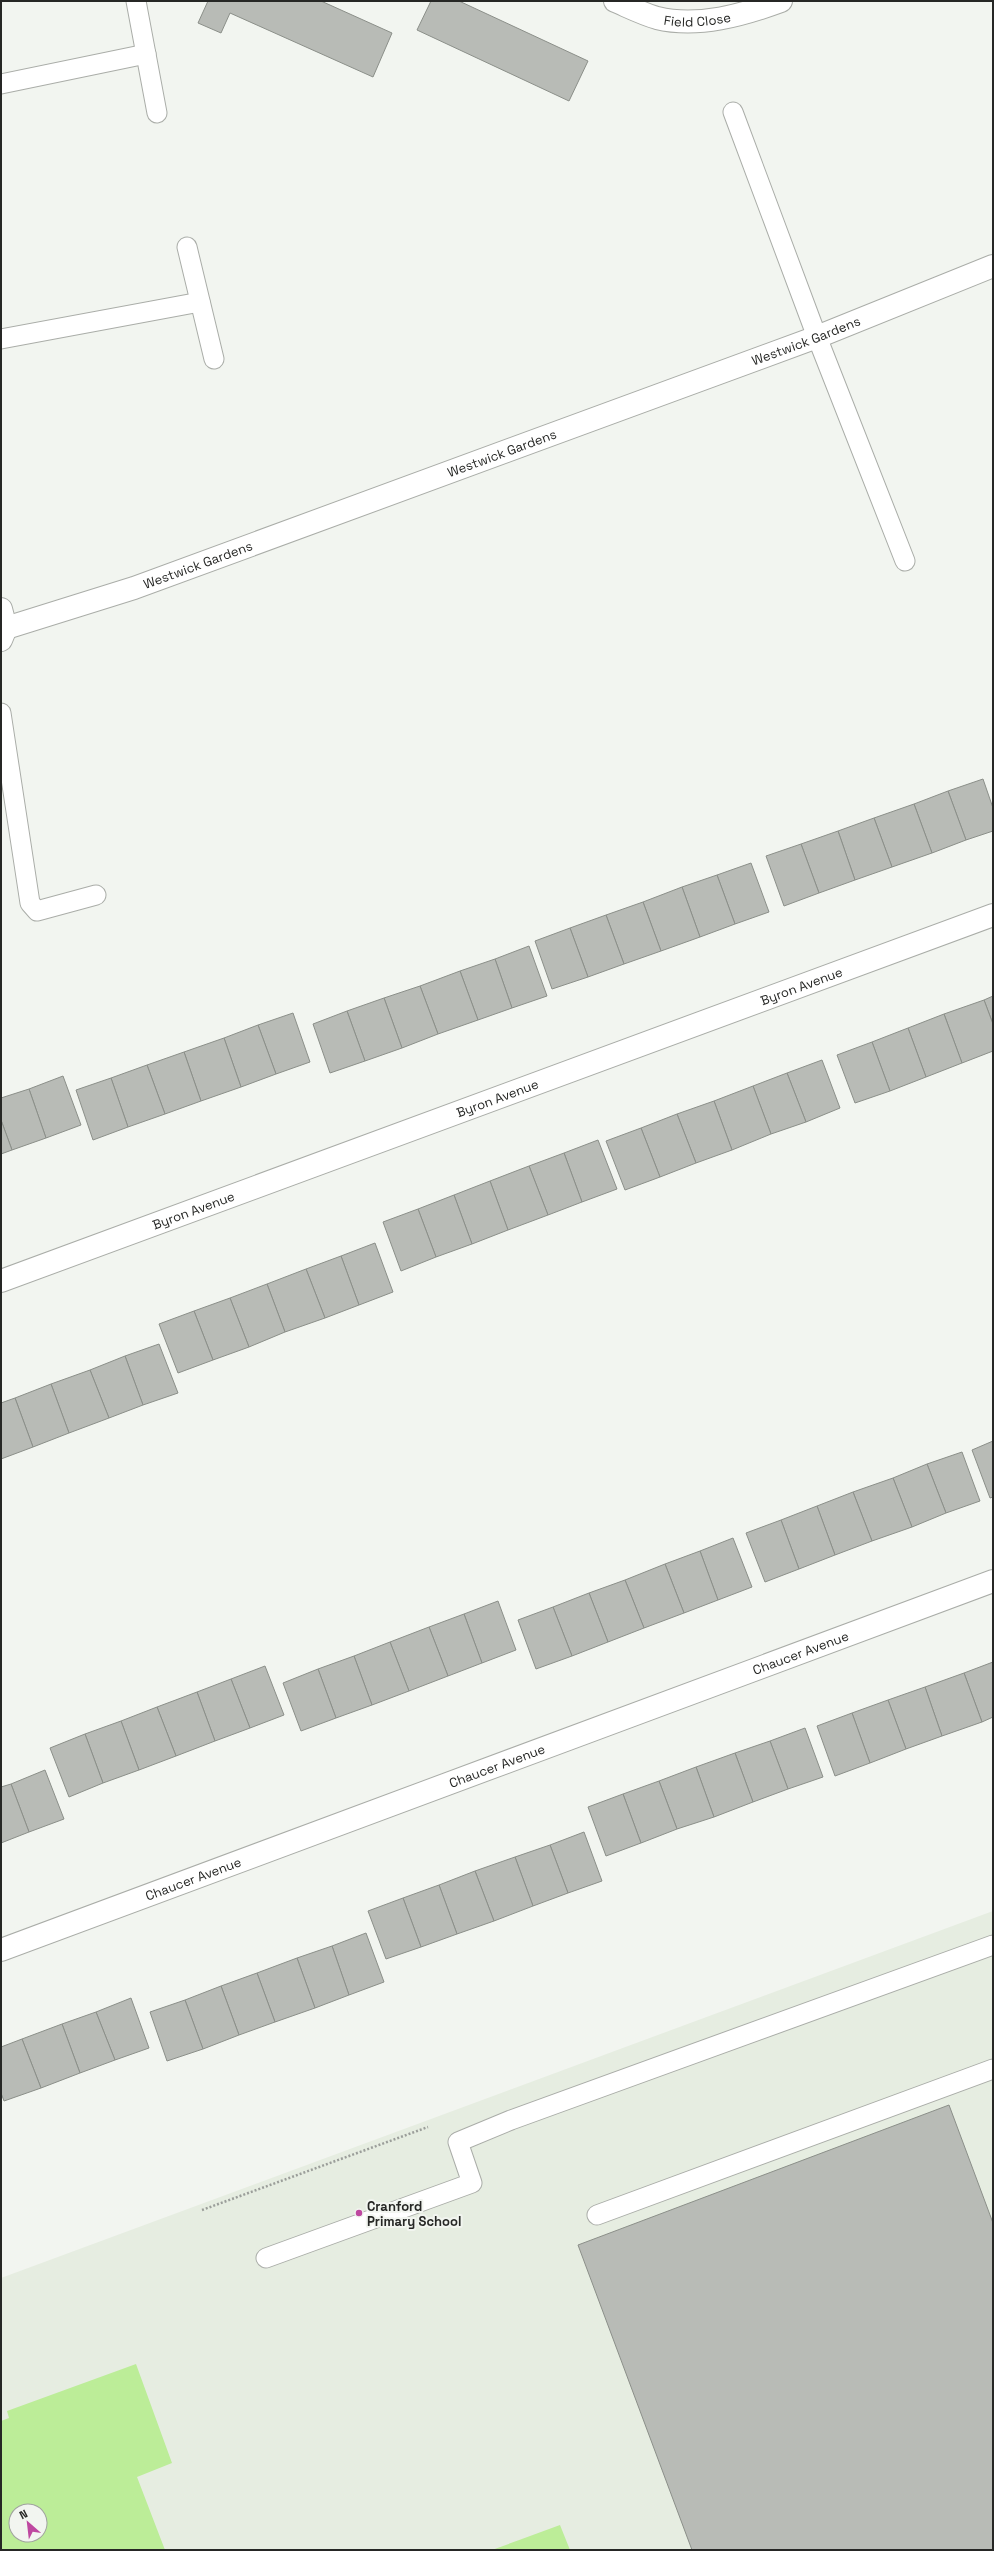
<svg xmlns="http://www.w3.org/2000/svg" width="994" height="2551" font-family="'Space Grotesk',sans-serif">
	<rect width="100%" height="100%" fill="#f2f5f0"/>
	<path fill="#e6ede1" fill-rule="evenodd" d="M993 1911V2550H1V2278ZM16 2511H40V2535H16Z"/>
	<g fill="#bced98" fill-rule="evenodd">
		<path d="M136 2364 172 2463 137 2477 165 2550H1V2421L9 2418 7 2411ZM16 2511H40V2535H16Z"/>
		<polygon points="560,2525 570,2550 492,2550"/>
	</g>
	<g fill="#b8bbb6" stroke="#8b8f89">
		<polygon points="208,1 321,1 392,33 373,77 230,13 221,33 198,23"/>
		<polygon points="431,1 459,1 588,61 569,101 417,30"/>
		<polygon points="983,779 993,808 993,831 966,840 948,791"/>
		<polygon points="948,791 966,840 932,853 914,804"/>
		<polygon points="914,804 932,853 892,867 874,818"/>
		<polygon points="874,818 892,867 855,880 838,831"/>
		<polygon points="838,831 855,880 819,893 801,844"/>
		<polygon points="801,844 819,893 784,906 766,856"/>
		<polygon points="751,863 769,912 735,924 717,875"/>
		<polygon points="717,875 735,924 700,937 682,887"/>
		<polygon points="682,887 700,937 661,951 643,902"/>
		<polygon points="643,902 661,951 624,964 606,915"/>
		<polygon points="606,915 624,964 588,977 570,928"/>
		<polygon points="570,928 588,977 552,989 535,941"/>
		<polygon points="529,946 547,996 512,1008 495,959"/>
		<polygon points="495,959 512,1008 478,1020 460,971"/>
		<polygon points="460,971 478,1020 438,1034 420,986"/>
		<polygon points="420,986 438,1034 402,1048 384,998"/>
		<polygon points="993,996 993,1024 984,1000"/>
		<polygon points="384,998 402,1048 365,1061 347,1011"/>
		<polygon points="984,1000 993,1024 993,1051 962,1063 944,1014"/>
		<polygon points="347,1011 365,1061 330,1073 313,1024"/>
		<polygon points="293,1013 310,1062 276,1074 258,1025"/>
		<polygon points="944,1014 962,1063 926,1077 908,1028"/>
		<polygon points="258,1025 276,1074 241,1087 224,1038"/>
		<polygon points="908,1028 926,1077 890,1091 872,1042"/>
		<polygon points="224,1038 241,1087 201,1101 184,1052"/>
		<polygon points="872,1042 890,1091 855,1103 837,1055"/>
		<polygon points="184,1052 201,1101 165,1114 147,1065"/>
		<polygon points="822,1060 840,1108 806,1122 787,1073"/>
		<polygon points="147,1065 165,1114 128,1127 111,1078"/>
		<polygon points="787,1073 806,1122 771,1134 753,1086"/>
		<polygon points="63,1076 81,1125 46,1138 29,1089"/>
		<polygon points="111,1078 128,1127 93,1140 76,1090"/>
		<polygon points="753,1086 771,1134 732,1150 714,1101"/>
		<polygon points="29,1089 46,1138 12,1150 1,1120 1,1098"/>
		<polygon points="714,1101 732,1150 696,1163 677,1114"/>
		<polygon points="677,1114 696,1163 660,1177 641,1128"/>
		<polygon points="1,1120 12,1150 1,1154"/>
		<polygon points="641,1128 660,1177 625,1190 606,1141"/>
		<polygon points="598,1140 617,1189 582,1202 564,1153"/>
		<polygon points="564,1153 582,1202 548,1215 529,1166"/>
		<polygon points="529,1166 548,1215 508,1230 490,1181"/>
		<polygon points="490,1181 508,1230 472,1244 454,1195"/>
		<polygon points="454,1195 472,1244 436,1257 418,1209"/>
		<polygon points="418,1209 436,1257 401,1271 383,1222"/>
		<polygon points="375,1243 393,1292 359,1305 341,1256"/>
		<polygon points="341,1256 359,1305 325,1318 306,1269"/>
		<polygon points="306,1269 325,1318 285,1332 267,1284"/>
		<polygon points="267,1284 285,1332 249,1347 230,1298"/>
		<polygon points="230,1298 249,1347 213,1360 194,1311"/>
		<polygon points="194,1311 213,1360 178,1373 159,1324"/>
		<polygon points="159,1344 178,1393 143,1405 125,1356"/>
		<polygon points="125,1356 143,1405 109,1418 90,1370"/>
		<polygon points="90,1370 109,1418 69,1433 51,1384"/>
		<polygon points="51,1384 69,1433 33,1447 15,1398"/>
		<polygon points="15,1398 33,1447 1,1459 1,1403"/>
		<polygon points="993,1441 993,1497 990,1498 972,1450"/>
		<polygon points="962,1452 980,1501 946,1513 927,1464"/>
		<polygon points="927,1464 946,1513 912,1527 893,1478"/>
		<polygon points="893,1478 912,1527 872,1541 853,1492"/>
		<polygon points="853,1492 872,1541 835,1555 817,1506"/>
		<polygon points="817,1506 835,1555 799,1569 781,1520"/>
		<polygon points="781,1520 799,1569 765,1582 746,1533"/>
		<polygon points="733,1538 752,1587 718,1600 700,1551"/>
		<polygon points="700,1551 718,1600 684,1613 665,1564"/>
		<polygon points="665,1564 684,1613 644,1628 625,1580"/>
		<polygon points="625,1580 644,1628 608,1642 589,1593"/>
		<polygon points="589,1593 608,1642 572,1656 553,1607"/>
		<polygon points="498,1601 516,1650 482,1663 464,1614"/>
		<polygon points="553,1607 572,1656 536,1669 518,1620"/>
		<polygon points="464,1614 482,1663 448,1676 429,1627"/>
		<polygon points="429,1627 448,1676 409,1691 390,1642"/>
		<polygon points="390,1642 409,1691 372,1705 354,1656"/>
		<polygon points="354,1656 372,1705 336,1718 318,1669"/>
		<polygon points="993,1662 993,1717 982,1722 964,1673"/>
		<polygon points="265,1666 284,1715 250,1728 231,1679"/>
		<polygon points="318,1669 336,1718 301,1731 283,1683"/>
		<polygon points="964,1673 982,1722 942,1736 925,1687"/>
		<polygon points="231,1679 250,1728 215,1741 197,1692"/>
		<polygon points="925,1687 942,1736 906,1749 888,1700"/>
		<polygon points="197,1692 215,1741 176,1756 157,1707"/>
		<polygon points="888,1700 906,1749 870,1763 852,1713"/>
		<polygon points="157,1707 176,1756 139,1770 121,1721"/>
		<polygon points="852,1713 870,1763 835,1776 817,1726"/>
		<polygon points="121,1721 139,1770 103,1783 85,1734"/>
		<polygon points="805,1728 823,1777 788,1789 770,1741"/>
		<polygon points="85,1734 103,1783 69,1797 50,1748"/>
		<polygon points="770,1741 788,1789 753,1802 735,1753"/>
		<polygon points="735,1753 753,1802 714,1817 696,1767"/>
		<polygon points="696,1767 714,1817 677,1829 659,1781"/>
		<polygon points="45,1770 64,1819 29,1832 11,1784"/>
		<polygon points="659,1781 677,1829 641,1843 623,1794"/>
		<polygon points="11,1784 29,1832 1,1843 1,1787"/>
		<polygon points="623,1794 641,1843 606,1856 588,1807"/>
		<polygon points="584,1832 602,1881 568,1893 550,1845"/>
		<polygon points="550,1845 568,1893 533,1906 515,1857"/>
		<polygon points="515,1857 533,1906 494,1921 475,1871"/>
		<polygon points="475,1871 494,1921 457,1934 439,1885"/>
		<polygon points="439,1885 457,1934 421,1947 403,1898"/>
		<polygon points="403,1898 421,1947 386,1959 368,1911"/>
		<polygon points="366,1933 384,1982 349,1995 332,1946"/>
		<polygon points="332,1946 349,1995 315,2008 297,1958"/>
		<polygon points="297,1958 315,2008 275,2022 257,1973"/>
		<polygon points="257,1973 275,2022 239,2035 221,1986"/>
		<polygon points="221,1986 239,2035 203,2049 185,2000"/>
		<polygon points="131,1998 149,2048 115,2060 96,2012"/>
		<polygon points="185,2000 203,2049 167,2061 150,2012"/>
		<polygon points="96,2012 115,2060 80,2073 62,2024"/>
		<polygon points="62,2024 80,2073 41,2088 22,2039"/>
		<polygon points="22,2039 41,2088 4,2101 1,2093 1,2047"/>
		<polygon points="949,2105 993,2223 993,2550 692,2550 578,2245"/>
	</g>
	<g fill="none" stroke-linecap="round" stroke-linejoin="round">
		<defs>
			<g id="service">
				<polyline points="136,1 157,113"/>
				<polyline points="1,84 146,54"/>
				<polyline points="733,112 817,337 905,561"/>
				<polyline points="187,247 214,359"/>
				<polyline points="1,339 200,302"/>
				<polyline points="1,713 30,903 37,911 96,895"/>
				<polyline points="597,2215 993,2069"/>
				<polyline points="266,2258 472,2183 458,2142 511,2120 993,1945"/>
			</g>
			<g id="minor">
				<path id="s1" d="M615 1C629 7 643 14 657 18 698 28 743 15 781 1"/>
				<polyline points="1,609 6,628 1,640"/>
				<path id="s2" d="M6 628 134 588 817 337 993 266"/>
				<path id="s3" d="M1 1281 993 915"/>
				<path id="s4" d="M1 1950 993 1581"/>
			</g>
		</defs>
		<use href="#service" stroke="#aaada8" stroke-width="21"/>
		<use href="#minor" stroke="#aaada8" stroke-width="24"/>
		<polyline stroke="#9b9e9a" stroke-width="2.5" stroke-dasharray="2 2" stroke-linecap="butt" points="202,2210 428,2127"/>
		<use href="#service" stroke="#fff" stroke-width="19"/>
		<use href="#minor" stroke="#fff" stroke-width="22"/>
	</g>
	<circle fill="#be48a0" stroke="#f2f5f0" stroke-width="1.5" cx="359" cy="2213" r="4"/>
	<g text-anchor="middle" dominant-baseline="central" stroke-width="4" stroke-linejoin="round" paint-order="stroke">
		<g font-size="13" fill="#262725" stroke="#f2f5f0">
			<text stroke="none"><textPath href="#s1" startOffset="86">Field Close</textPath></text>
			<text stroke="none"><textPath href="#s2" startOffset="850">Westwick Gardens</textPath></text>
			<text stroke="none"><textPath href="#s2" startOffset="526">Westwick Gardens</textPath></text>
			<text stroke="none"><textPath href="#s2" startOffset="202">Westwick Gardens</textPath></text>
			<text stroke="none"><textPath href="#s3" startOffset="853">Byron Avenue</textPath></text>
			<text stroke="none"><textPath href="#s3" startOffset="529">Byron Avenue</textPath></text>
			<text stroke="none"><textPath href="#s3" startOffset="205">Byron Avenue</textPath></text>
			<text stroke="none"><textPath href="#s4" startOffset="853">Chaucer Avenue</textPath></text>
			<text stroke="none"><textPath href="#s4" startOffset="529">Chaucer Avenue</textPath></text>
			<text stroke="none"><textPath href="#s4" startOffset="205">Chaucer Avenue</textPath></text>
		</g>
		<g font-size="13" font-weight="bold" fill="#262725" stroke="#f2f5f0" text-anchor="start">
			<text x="367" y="2206">Cranford<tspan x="367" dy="15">Primary School</tspan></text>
		</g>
	</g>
	<rect width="994" height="2551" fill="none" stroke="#262725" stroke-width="4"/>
	<g transform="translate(28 2523) rotate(332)"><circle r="19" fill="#f2f5f0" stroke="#a0a39f"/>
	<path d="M0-3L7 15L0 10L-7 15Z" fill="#be48a0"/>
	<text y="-6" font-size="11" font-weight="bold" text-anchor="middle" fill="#262725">N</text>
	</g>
</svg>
